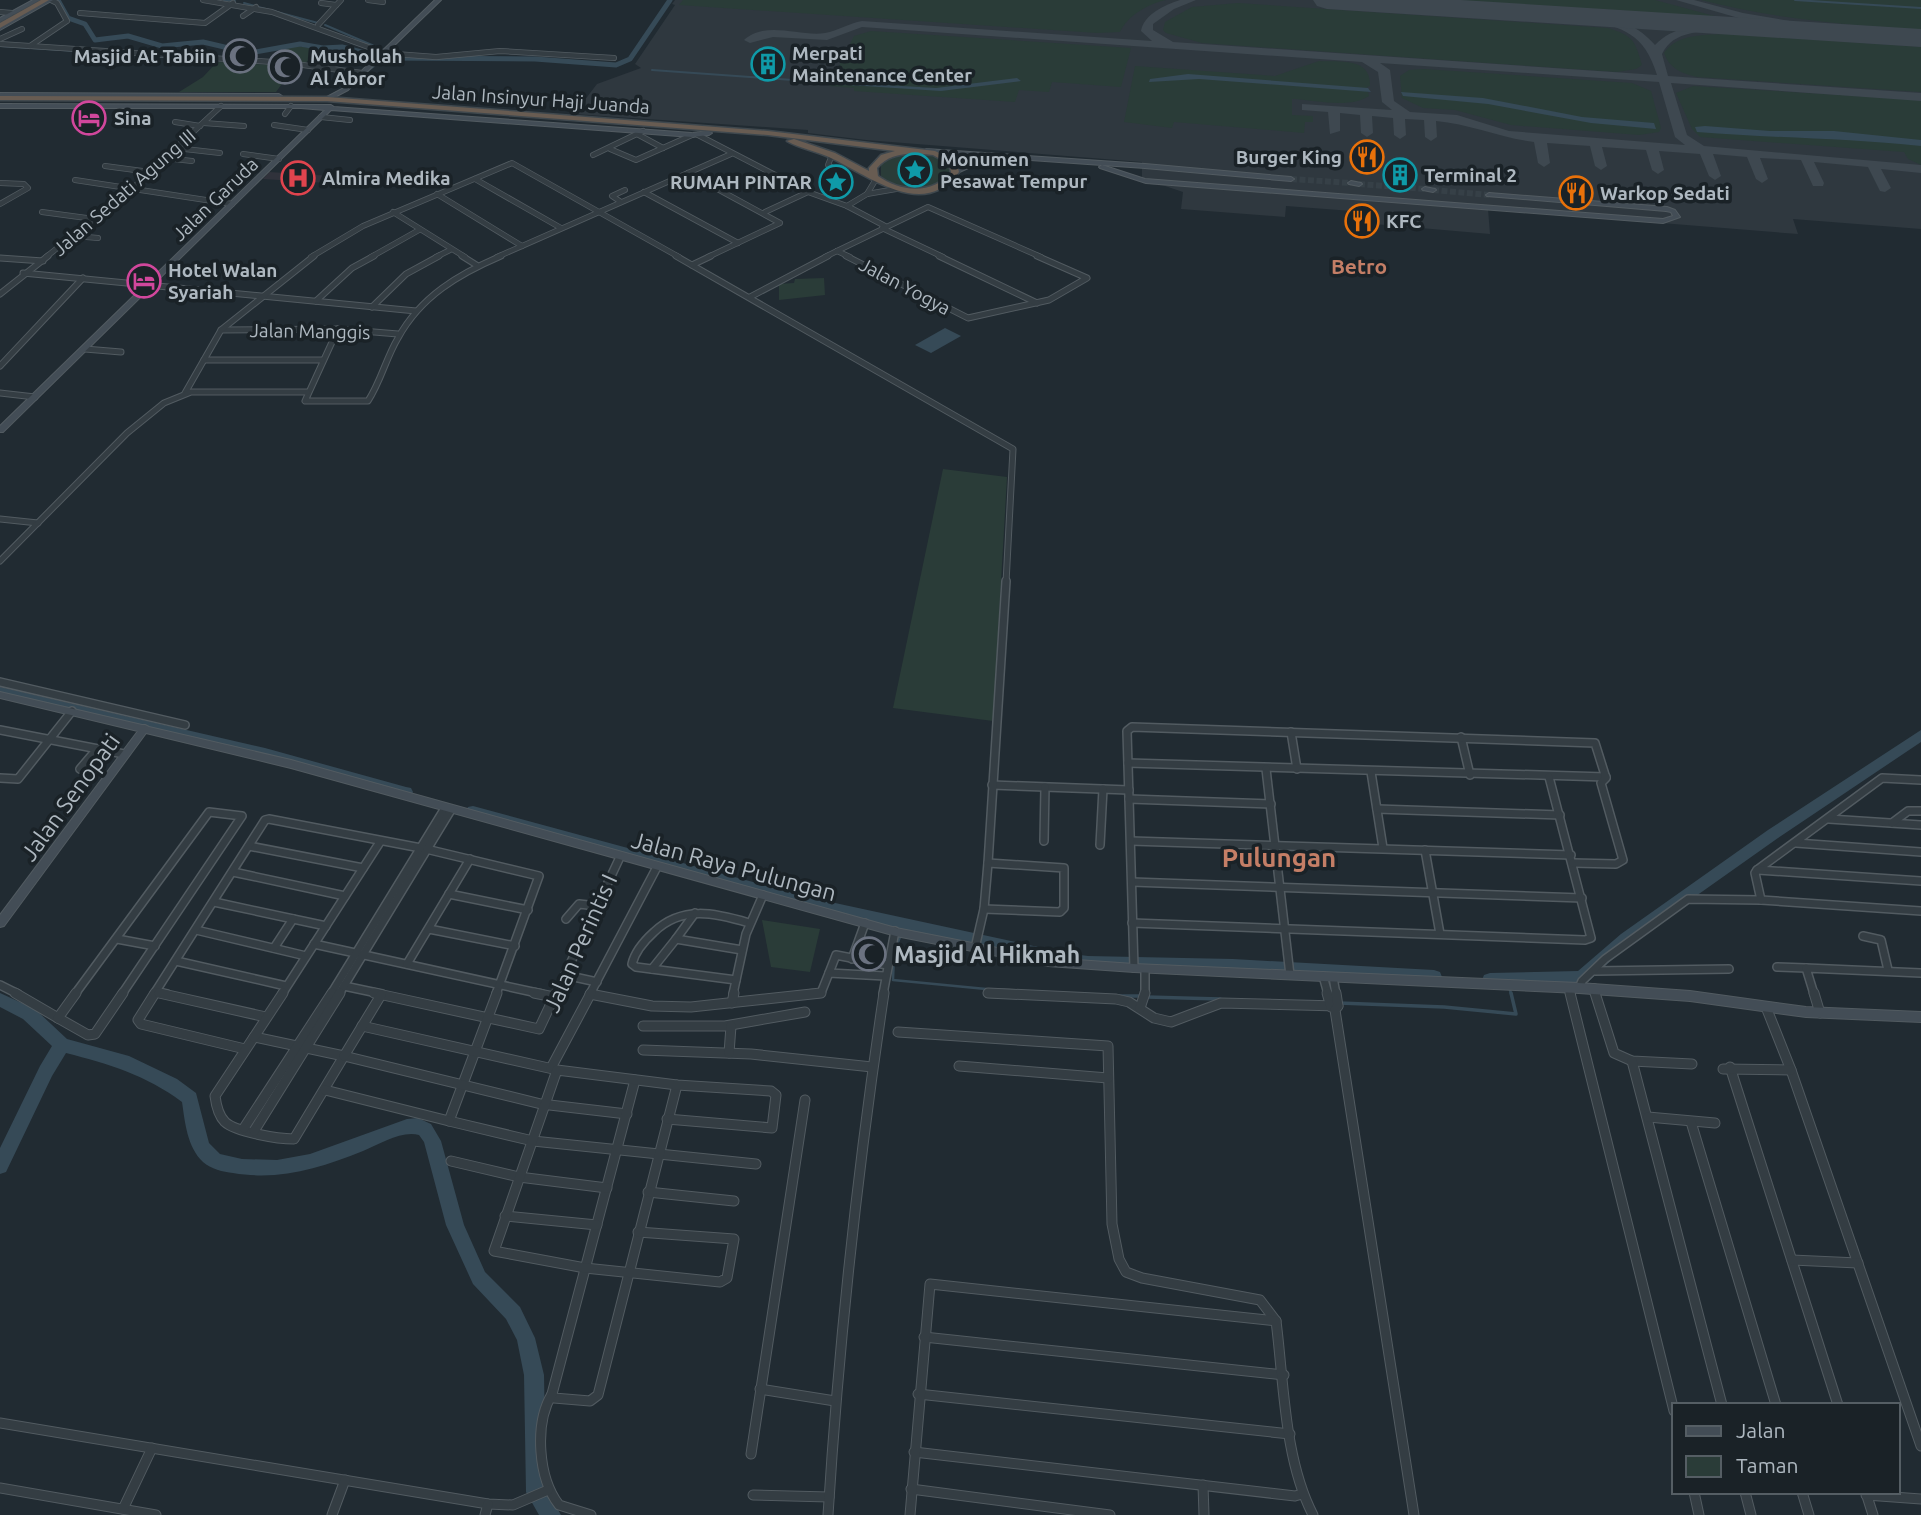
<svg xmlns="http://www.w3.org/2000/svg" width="1921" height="1515" font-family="Ubuntu,sans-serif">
	<rect width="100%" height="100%" fill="#212b32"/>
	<polygon fill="#30323b" points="269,172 332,176 327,183 263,179"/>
	<polygon fill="#2f383f" points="675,0 1921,0 1921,229 1793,219 1798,234 1488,209 1490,234 1351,222 1352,211 1286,206 1285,217 1181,209 1183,192 1165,186 1142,183 1142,162 866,140 808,133 808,130 574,114 597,84 641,68 635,64 675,5 672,4"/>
	<g fill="#2a3c38">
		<path d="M683 0H1166C1148 4 1128 15 1120 32L1097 33 679 5Z"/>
		<polygon points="1452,0 1655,0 1718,17"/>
		<path d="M1701 0H1921V30C1846 25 1774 19 1701 0Z"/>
		<path d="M1238 3 1608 28C1634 36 1635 41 1642 65L1636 69 1617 72 1202 43 1166 33 1163 30 1165 22 1192 7Z"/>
		<polygon points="871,31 1131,48 1121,87 1052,82 1049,92 1019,90 1015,102 854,91 854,88 829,86 854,36"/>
		<path d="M1728 34 1921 47V92L1697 77C1681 73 1670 69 1664 53 1677 33 1707 35 1728 34Z"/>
		<polygon points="298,46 322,50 305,63 275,61 286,47"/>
		<path d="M1319 61C1340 62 1371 57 1370 86L1367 87 1369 96C1350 109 1315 100 1292 99V115L1313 116V122H1305L1304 133 1174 122 1172 128 1124 122 1135 66 1275 76Z"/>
		<polygon points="217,62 295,66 276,92 179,92 203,77"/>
		<polygon points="1424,69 1632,83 1651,91 1661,128 1659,132 1639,135 1511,125 1455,110 1423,108 1402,98 1400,76 1409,70"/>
		<polygon points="1693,86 1921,100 1921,165 1908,159 1904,152 1700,137 1692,129 1676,93"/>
		<path d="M915 153 936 155 950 164V174C934 192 899 192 881 176V165L894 156Z"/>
		<polygon points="824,278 825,295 779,300 779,284 794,283 795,279"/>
		<polygon points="943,469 1007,477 993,721 893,708"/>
		<polygon points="762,920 820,929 810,972 771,967"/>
	</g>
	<g fill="#364a57">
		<polygon points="1188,74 1368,88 1371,92 1199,79 1149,82 1150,79"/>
		<polygon points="1017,78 1021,81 941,91 833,84 834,82 936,88"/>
		<polygon points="1401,92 1483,98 1582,117 1654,123 1656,129 1591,123 1488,104 1403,96"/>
		<path d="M1705 126 1770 131H1834L1921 140V146C1847 138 1772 138 1697 132L1695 127Z"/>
		<polygon points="945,328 961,336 931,353 915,345"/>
	</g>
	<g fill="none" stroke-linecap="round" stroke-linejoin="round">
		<g stroke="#364a57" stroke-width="2">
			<polyline points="224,0 235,1"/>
			<polyline points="1795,0 1921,8"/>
			<polyline points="244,3 318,23"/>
			<polyline points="325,25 386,51"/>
			<polyline points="0,46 182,58"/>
			<polyline points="652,70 834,83"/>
			<polyline points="365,73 385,58"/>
		</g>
		<g stroke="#364a57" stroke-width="2.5">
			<polyline points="904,926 894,953 893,980 986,989"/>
			<polyline points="1510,990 1511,994"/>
		</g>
		<g stroke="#364a57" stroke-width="3.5">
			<polyline points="1119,996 1140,996"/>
			<polyline points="1147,997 1220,999"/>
			<polyline points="1339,1003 1444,1007 1516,1014 1511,993"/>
		</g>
		<polyline stroke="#364a57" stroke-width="5" points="58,0 68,18 85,24 95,40 128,36 162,46 203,42 250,53 300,44 323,48 342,47 385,58 535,59 616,65 630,59 670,0"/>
		<g fill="#364a57" fill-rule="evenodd">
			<polygon points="0,687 265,748 406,787 411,788 413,792 411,796 406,797 265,758 0,697"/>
			<polygon points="1921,730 1921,742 1778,838 1631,942 1588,982 1490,987 1484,985 1482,980 1484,975 1490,973 1578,971 1621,934 1768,830"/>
			<polygon points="473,806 812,898 1066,953 1088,956 1233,959 1434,970 1440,972 1442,977 1440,982 1434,984 1233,971 1088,968 1066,965 812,910 468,815 466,811 468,807"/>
			<path d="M0 993 35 1009 67 1039 129 1056 177 1079 196 1093 209 1143 220 1154 242 1159 277 1160 310 1154 407 1119 418 1118 431 1124 441 1141 464 1225 485 1272 520 1307 535 1338 544 1375 546 1489 561 1515H539L526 1492 524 1375 517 1340 506 1319 473 1284 446 1225 424 1142 419 1135C402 1130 380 1144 363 1151 320 1168 280 1181 233 1173 223 1172 211 1169 203 1162 187 1147 185 1122 182 1102 146 1075 109 1064 66 1053L52 1076 6 1172 0 1174V1148L40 1066 52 1046 23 1019 0 1007Z"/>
		</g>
		<g fill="#3e4850" fill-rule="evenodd">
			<path d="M1180 0H1196L1174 9 1153 24V30L1173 42 1657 75C1644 33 1624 28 1584 19V15C1609 12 1639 26 1655 45 1673 26 1699 25 1723 23L1729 26 1727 28C1703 33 1674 29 1662 54L1668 76 1921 93V101L1671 83 1687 135 1704 146 1921 165V173L1881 169 1891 188 1885 192 1880 191 1868 167 1814 162 1824 183 1823 186H1813L1801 160 1760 158 1768 179 1762 183 1756 179 1747 157 1713 154 1721 176 1715 180 1709 176 1700 154 1659 151 1664 170 1658 174 1652 170 1646 150 1602 147 1607 166 1601 170 1595 166 1590 146 1547 143 1550 163 1544 167 1538 163 1534 142C1501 138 1470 124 1436 121L1437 137 1431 141 1425 137 1424 120 1405 119 1406 135 1400 139 1394 135 1393 118 1372 116 1373 133 1367 137 1361 133 1360 115 1340 113V131L1330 134 1328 112 1302 110V104L1392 110 1382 102 1378 72 1362 62 862 27 827 40 773 37 750 43 744 40C766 20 800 37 825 33 838 31 849 23 862 21L1152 41 1141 31C1144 14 1165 5 1180 0ZM1380 63 1659 82 1675 137 1685 145 1509 131 1457 115 1410 112 1394 101 1390 70Z"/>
			<polygon points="1676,0 1694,0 1743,13 1843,30 1849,33 1843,36 1742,19"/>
		</g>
		<polygon fill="#3e4850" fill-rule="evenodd" points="1313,0 1461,0 1921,29 1921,47 1327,9 1317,6"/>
		<g stroke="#364047" stroke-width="6" stroke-dasharray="6 2.5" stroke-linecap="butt">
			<polyline points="1291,179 1351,183"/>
			<polyline points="1359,184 1425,189"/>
			<polyline points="1433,190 1489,195"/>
		</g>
		<defs>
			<g id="street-far3">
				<polyline points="203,0 272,12 382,52"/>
				<polyline points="368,0 383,2"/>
				<polyline points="321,3 336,5"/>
				<polyline points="0,12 12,13"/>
				<polyline points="80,13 205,23 233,3"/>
				<polyline points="243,16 256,7"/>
				<polyline points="318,25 341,0"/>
				<polyline points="0,39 22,29"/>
				<polyline points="0,44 288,63 362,73"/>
				<polyline points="30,46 67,21 57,3 51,0"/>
				<polyline points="382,53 436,57 500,51 614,58"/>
				<polyline points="285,114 291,106"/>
				<polyline points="321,117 350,120"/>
				<polyline points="175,122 200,126"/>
				<polyline points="204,123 244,126"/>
				<polyline points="274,125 308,130"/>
				<polyline points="637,134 663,148"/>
				<polyline points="698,135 808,192 847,206 885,226"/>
				<polyline points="176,148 220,153"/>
				<polyline points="610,149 636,160 692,135"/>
				<polyline points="243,154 279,159"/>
				<polyline points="593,155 643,131"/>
				<polyline points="165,158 192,161"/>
				<polyline points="105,166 150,172"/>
				<polyline points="831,167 828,165 832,155"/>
				<polyline points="688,173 780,223 708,257"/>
				<polyline points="475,179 561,228"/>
				<polyline points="75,180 232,204"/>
				<polyline points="0,183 24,184 28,188 0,204"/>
				<polyline points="644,192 738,243"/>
				<polyline points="437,194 522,246"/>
				<polyline points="867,194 896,189"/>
				<polyline points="621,202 612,196 625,190"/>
				<polyline points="847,206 867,194 876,179"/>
				<polyline points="42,212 94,219"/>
				<polyline points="393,212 465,257"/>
				<polyline points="765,212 808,192"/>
				<polyline points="882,228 943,257"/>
				<polyline points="75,236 98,238"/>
				<polyline points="837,251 850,257"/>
				<polyline points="837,251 928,207 1041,257"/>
				<polyline points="46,257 133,188 221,106"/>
				<polyline points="311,257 363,226 512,163 679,257"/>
				<polyline points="371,257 419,230"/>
				<polyline points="436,257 450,250"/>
				<polyline points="497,257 731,154"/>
				<polyline points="825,257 837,251"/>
			</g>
			<g id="street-far2">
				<polyline points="462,256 478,266"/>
				<polyline points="676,256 1013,449 1006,583"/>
				<polyline points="846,256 968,318 1049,300 1087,278 1037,256"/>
				<polyline points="939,256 1037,303"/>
				<polyline points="0,258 43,261"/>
				<polyline points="692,265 711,256"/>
				<polyline points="23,273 416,311"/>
				<polyline points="0,294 48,256"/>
				<polyline points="750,297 828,256"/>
				<polyline points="316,301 352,268 374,256"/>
				<polyline points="372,307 406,274 439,256"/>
				<path d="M338 329 305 401H368C381 381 386 358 398 338 421 296 459 274 501 256"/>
				<polyline points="221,330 338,329 398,334"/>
				<polyline points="85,349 121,352"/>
				<polyline points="204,360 322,360"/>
				<polyline points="0,366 83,278"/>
				<polyline points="0,393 35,397"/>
				<polyline points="185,393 221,330 314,256"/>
				<polyline points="0,519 38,523"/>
				<polyline points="0,561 127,433 164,403 191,392 307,392"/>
			</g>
			<g id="street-far1">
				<polyline points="0,682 185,725"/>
				<polyline points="0,730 124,754"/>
				<polyline points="1291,732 1297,769"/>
				<polyline points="1461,737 1470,775"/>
				<polyline points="1128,763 1606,777"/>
				<polyline points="80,769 97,749"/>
				<polyline points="1266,769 1290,975"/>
				<polyline points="1371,772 1383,848"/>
				<polyline points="0,778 18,779 72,711"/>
				<polyline points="992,785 1129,790"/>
				<polyline points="1129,799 1271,804"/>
				<polyline points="1377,809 1560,815"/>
				<polyline points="1829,819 1921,825"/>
				<polyline points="1892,823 1908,811 1921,811"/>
				<polyline points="1044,841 1045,787"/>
				<polyline points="1131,841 1571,855"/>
				<polyline points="1796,843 1921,852"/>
				<polyline points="1100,845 1103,789"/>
				<polyline points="249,846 363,868"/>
				<polyline points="1425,850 1440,934"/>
				<polyline points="1757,870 1882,778 1921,780"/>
				<polyline points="1757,870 1755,873 1761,900"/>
				<polyline points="1758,870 1921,881"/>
				<polyline points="233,872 345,896"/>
				<polyline points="1132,882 1582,898"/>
				<polyline points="449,894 528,910"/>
				<polyline points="214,902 326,926"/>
				<polyline points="984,909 1060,912 1064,908 1064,868 988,863"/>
				<polyline points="695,913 676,939 742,950"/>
				<polyline points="566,919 579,904 597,906"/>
				<polyline points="1132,923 1585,940 1591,938 1549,777"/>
				<polyline points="429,929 515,946"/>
				<polyline points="196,930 306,956"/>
				<polyline points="1863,936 1881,940 1888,970"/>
				<polyline points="117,939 155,946"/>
				<polyline points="314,944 542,994"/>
				<polyline points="274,948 293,919"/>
				<polyline points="975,948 984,909 988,863 1006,581"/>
				<polyline points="852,959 865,923"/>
				<polyline points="176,961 286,986"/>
				<polyline points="407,964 470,859"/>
				<polyline points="1777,967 1806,968"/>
				<polyline points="1134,968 1127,731 1132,727 1595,743 1606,778 1601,783 1623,860 1616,864 1573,863"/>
				<polyline points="652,969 676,939"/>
				<polyline points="1595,971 1729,969"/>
				<polyline points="829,973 836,955 887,965"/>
				<polyline points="565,975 597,982"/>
				<polyline points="1323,976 1328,994"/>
				<polyline points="1333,977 1336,994"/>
				<path d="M736 980 636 967 632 964C635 951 644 941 654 932 682 905 715 913 749 923"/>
				<polyline points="0,985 18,994"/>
				<polyline points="344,986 382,994"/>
				<polyline points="1569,987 1571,994"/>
				<polyline points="1579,988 1582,981 1605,959 1688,899 1761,900 1921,911"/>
				<polyline points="1594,988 1596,994"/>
				<polyline points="157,992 167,994"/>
				<polyline points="988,993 1016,994"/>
				<polyline points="75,994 209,812 242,816 122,994"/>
				<polyline points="154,994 265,820 269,819 426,849 539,876 496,994"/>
				<polyline points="282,994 380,842"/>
				<polyline points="331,994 445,808"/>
				<polyline points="339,994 451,810"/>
				<polyline points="556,994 620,857"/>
				<polyline points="590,994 657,867"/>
				<polyline points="733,994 746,934 763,895"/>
				<polyline points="809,994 821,993 829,973 885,976"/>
				<polyline points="883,994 895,931"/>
				<polyline points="1145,994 1145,969"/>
				<polyline points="1814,994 1806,968 1921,973"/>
			</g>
			<g id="street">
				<polyline points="15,993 58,1018"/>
				<polyline points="155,993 138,1020 141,1024 245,1049"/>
				<polyline points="159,993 266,1017"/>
				<polyline points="374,993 539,1029 556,993"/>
				<polyline points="497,993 449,1121 533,1141 756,1164"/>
				<polyline points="534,993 554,997"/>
				<polyline points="988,993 1116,999 1129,1002 1154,1018 1171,1022 1221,1003 1338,1006"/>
				<polyline points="1327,993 1331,1007"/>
				<polyline points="1336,993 1338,1006 1335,1010 1414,1515"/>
				<polyline points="1570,993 1674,1411"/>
				<polyline points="1595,993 1614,1053 1632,1061 1692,1064"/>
				<polyline points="1814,993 1820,1013"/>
				<polyline points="590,994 652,1006 691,1007 821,993"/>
				<polyline points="732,1003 734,993"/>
				<polyline points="1766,1007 1791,1070 1921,1446"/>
				<polyline points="1140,1008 1145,993"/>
				<polyline points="58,1018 88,1035 95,1034 123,993"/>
				<polyline points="58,1018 76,993"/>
				<polyline points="362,1026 553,1069"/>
				<polyline points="643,1026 725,1026 805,1012"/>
				<polyline points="898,1032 1108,1046 1112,1224 1119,1259 1126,1272 1142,1278 1260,1300 1276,1321"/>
				<path d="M254 1037 344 1056 294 1139C278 1139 236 1132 225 1122 218 1115 216 1104 215 1096Z"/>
				<polyline points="254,1037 283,993"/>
				<polyline points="643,1050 751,1054 872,1067"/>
				<polyline points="729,1053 731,1026"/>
				<polyline points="344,1056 541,1104 627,1114"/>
				<polyline points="344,1056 381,995"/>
				<polyline points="1632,1061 1722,1405"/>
				<polyline points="959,1066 1108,1078"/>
				<polyline points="1730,1067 1838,1405"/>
				<polyline points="551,1068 591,993"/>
				<polyline points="1723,1069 1791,1070"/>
				<polyline points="635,1080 552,1394 554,1398 590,1401 598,1395 677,1085"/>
				<polyline points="325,1090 449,1121"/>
				<polyline points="1648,1117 1715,1123"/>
				<polyline points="1691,1122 1776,1405"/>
				<polyline points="244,1128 332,993"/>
				<polyline points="254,1131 340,993"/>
				<polyline points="451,1161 519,1177 607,1188"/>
				<polyline points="648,1192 734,1201"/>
				<polyline points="505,1216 597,1225"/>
				<polyline points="638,1232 734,1239 727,1278 720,1282 585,1268 494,1251 557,1070 677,1085 771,1091 776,1095 772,1128 667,1119"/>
				<polyline points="1792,1260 1858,1263"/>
				<polyline points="924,1337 1284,1375"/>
				<polyline points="760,1389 835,1401"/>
				<path d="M552 1394C534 1424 538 1478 559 1505L591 1515"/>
				<polyline points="918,1394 1290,1434"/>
				<polyline points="0,1423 488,1504 513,1505 548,1490"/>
				<polyline points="914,1452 1295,1496 1302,1494"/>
				<polyline points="751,1454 805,1100"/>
				<polyline points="1203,1485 1204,1515"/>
				<polyline points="0,1488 156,1515"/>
				<polyline points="911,1489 1110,1515"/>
				<polyline points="1694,1492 1699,1515"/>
				<polyline points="1745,1492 1751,1515"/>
				<polyline points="1802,1492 1809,1515"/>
				<polyline points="1866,1493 1873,1515"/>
				<polyline points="753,1495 829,1497"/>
				<polyline points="1866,1495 1921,1499"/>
				<polyline points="123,1509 152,1448"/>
				<polyline points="332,1515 345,1480"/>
				<polyline points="485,1515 488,1504"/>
				<path d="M828 1515C839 1340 858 1166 884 993"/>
				<path d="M910 1515 930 1284 1276 1321C1284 1383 1284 1459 1313 1515"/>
			</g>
			<g id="secondary">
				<polygon points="33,0 40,0 0,22 0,18"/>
				<polygon points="46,0 53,0 0,30 0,26"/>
				<polygon points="435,0 441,0 348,90 329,100 325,100 325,98 344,88"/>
				<polygon points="0,93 279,94 282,96 279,98 0,97"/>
				<polygon points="0,104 331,105 334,107 692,133 709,131 712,133 709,135 692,137 331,110 3,432 0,432 0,426 325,110 301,108 0,108"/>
				<polygon points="926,149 1145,164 1291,177 1294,179 1291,181 1145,168 989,157 988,159 955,174 952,172 953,171 983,157 924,152 923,151"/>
				<polygon points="1102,165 1145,179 1663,219 1673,216 1671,212 1666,211 1487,196 1486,195 1489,193 1667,207 1675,210 1680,217 1663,223 1146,183 1100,168 1099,167"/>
				<polygon points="1351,181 1361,183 1362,184 1359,186 1349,184 1348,183"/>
				<polygon points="1425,187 1435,189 1436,190 1433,192 1423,190 1422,189"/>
				<polygon points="0,692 142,725 145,725 149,727 291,760 896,928 1048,958 1134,964 1579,983 1690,991 1806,1007 1921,1012 1921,1022 1806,1017 1690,1001 1579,993 1134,972 1048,966 896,936 291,768 146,733 4,926 0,927 0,915 138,731 0,698"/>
			</g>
			<g id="highway">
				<polygon points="41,0 49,0 0,28 0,23"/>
				<path d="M0 96 327 97 768 131 935 151 956 161 959 172C924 220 871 177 833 159 818 151 800 149 787 141L794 139 835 153 869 171V168L881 155 895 151 768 135 327 101 0 100ZM913 153 933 155 949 164 951 172C933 195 900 192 878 176L877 168C887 156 898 155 913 153Z"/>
			</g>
		</defs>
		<use href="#street-far3" stroke="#525b61" stroke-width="6"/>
		<use href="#street-far2" stroke="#525b61" stroke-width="7"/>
		<use href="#street-far1" stroke="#525b61" stroke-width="10"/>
		<use href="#street" stroke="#525b61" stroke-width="11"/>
		<use href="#secondary" stroke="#525b61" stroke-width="2"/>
		<use href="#highway" stroke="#3f484e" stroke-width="3"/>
		<use href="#street-far3" stroke="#343d43" stroke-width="4.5"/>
		<use href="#street-far2" stroke="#343d43" stroke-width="5"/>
		<use href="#street-far1" stroke="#343d43" stroke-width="7"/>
		<use href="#street" stroke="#343d43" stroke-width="9"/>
		<use href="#secondary" fill="#434d56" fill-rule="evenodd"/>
		<use href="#highway" fill="#685c52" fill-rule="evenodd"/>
	</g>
	<defs>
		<symbol id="mosque-ring" viewBox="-11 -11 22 22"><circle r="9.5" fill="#1a2227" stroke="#6b7280" stroke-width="1.5"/><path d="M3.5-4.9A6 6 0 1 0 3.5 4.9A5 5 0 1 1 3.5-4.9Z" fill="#6b7280"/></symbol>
		<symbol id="building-ring" viewBox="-11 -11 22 22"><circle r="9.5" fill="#1a2227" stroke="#0f9aa8" stroke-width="1.5"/><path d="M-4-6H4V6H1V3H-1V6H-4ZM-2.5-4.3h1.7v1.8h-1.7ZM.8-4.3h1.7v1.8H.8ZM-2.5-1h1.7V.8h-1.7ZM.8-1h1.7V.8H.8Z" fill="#0f9aa8"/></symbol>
		<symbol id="hotel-ring" viewBox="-11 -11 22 22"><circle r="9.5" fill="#1a2227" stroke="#d1479c" stroke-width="1.5"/><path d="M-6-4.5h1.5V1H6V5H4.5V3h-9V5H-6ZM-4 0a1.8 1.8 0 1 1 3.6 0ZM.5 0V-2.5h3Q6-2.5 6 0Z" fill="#d1479c"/></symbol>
		<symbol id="restaurant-ring" viewBox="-11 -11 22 22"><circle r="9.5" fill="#1a2227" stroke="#e8710a" stroke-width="1.5"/><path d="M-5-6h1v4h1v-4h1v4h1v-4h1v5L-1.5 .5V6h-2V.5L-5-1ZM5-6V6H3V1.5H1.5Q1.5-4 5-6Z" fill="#e8710a"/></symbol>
		<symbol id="sight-ring" viewBox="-11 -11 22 22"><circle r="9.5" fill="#1a2227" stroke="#0f9aa8" stroke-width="1.5"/><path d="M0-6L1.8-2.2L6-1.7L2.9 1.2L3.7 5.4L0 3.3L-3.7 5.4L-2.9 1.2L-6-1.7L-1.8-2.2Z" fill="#0f9aa8"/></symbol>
		<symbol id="hospital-ring" viewBox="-11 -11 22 22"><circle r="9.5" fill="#1a2227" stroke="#e0444e" stroke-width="1.5"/><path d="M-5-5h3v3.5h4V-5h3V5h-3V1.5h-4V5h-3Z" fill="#e0444e"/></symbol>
	</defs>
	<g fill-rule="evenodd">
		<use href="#mosque-ring" x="221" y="37" width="38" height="38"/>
		<use href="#building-ring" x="749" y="45" width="38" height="38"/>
		<use href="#mosque-ring" x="266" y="48" width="38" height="38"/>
		<use href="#hotel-ring" x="70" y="99" width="38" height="38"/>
		<use href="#restaurant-ring" x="1348" y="138" width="38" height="38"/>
		<use href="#sight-ring" x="896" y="151" width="38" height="38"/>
		<use href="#building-ring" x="1381" y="156" width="38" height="38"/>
		<use href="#hospital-ring" x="279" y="159" width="38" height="38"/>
		<use href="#sight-ring" x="817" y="163" width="38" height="38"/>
		<use href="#restaurant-ring" x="1557" y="174" width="38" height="38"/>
		<use href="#restaurant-ring" x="1343" y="202" width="38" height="38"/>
		<use href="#hotel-ring" x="125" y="262" width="38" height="38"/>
		<use href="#mosque-ring" x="850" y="935" width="38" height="38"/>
	</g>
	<g text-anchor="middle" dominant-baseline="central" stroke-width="7" stroke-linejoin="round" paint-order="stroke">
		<g font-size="19" font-weight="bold" fill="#aeb8c0" stroke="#1a2227" text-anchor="start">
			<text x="792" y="53">Merpati<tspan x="792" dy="22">Maintenance Center</tspan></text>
			<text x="216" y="56" text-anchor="end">Masjid At Tabiin</text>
			<text x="310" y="56">Mushollah<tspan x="310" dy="22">Al Abror</tspan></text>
			<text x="114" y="118">Sina</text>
			<text x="1342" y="157" text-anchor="end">Burger King</text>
			<text x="940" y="159">Monumen<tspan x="940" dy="22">Pesawat Tempur</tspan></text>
			<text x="1424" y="175">Terminal 2</text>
			<text x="322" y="178">Almira Medika</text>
			<text x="812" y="182" text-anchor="end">RUMAH PINTAR</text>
			<text x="1600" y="193">Warkop Sedati</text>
			<text x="1386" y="221">KFC</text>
			<text x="168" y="270">Hotel Walan<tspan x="168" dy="22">Syariah</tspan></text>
		</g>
		<g font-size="19" fill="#aeb8c0" stroke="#1a2227">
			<text transform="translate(541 99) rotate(4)">Jalan Insinyur Haji Juanda</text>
			<text transform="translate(124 192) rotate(-41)">Jalan Sedati Agung III</text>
			<text transform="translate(215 199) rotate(-44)">Jalan Garuda</text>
			<text transform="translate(905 286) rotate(28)">Jalan Yogya</text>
			<text transform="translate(310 331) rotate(1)">Jalan Manggis</text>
		</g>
		<g font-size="21" font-weight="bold" fill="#c47e66" stroke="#1a2227">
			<text x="1359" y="266">Betro</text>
		</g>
		<g font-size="23" fill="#aeb8c0" stroke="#1a2227">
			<text transform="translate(70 797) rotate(-54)">Jalan Senopati</text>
			<text transform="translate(734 866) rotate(15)">Jalan Raya Pulungan</text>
			<text transform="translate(580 943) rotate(-66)">Jalan Perintis I</text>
		</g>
		<g font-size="23" font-weight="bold" fill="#aeb8c0" stroke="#1a2227" text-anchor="start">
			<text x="894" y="954">Masjid Al Hikmah</text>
		</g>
		<g font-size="26" font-weight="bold" fill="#c47e66" stroke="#1a2227">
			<text x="1279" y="857">Pulungan</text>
		</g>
	</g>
	<rect x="1672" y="1403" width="228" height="91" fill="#1a2227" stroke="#555e64" stroke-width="2"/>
	<rect x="1686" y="1426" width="35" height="10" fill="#434d56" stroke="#555e64" stroke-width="2"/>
	<text x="1736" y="1438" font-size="21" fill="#aeb8c0">Jalan</text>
	<rect x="1686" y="1456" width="35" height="21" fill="#2a3c38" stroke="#555e64" stroke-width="2"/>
	<text x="1736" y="1473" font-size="21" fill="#aeb8c0">Taman</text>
</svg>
